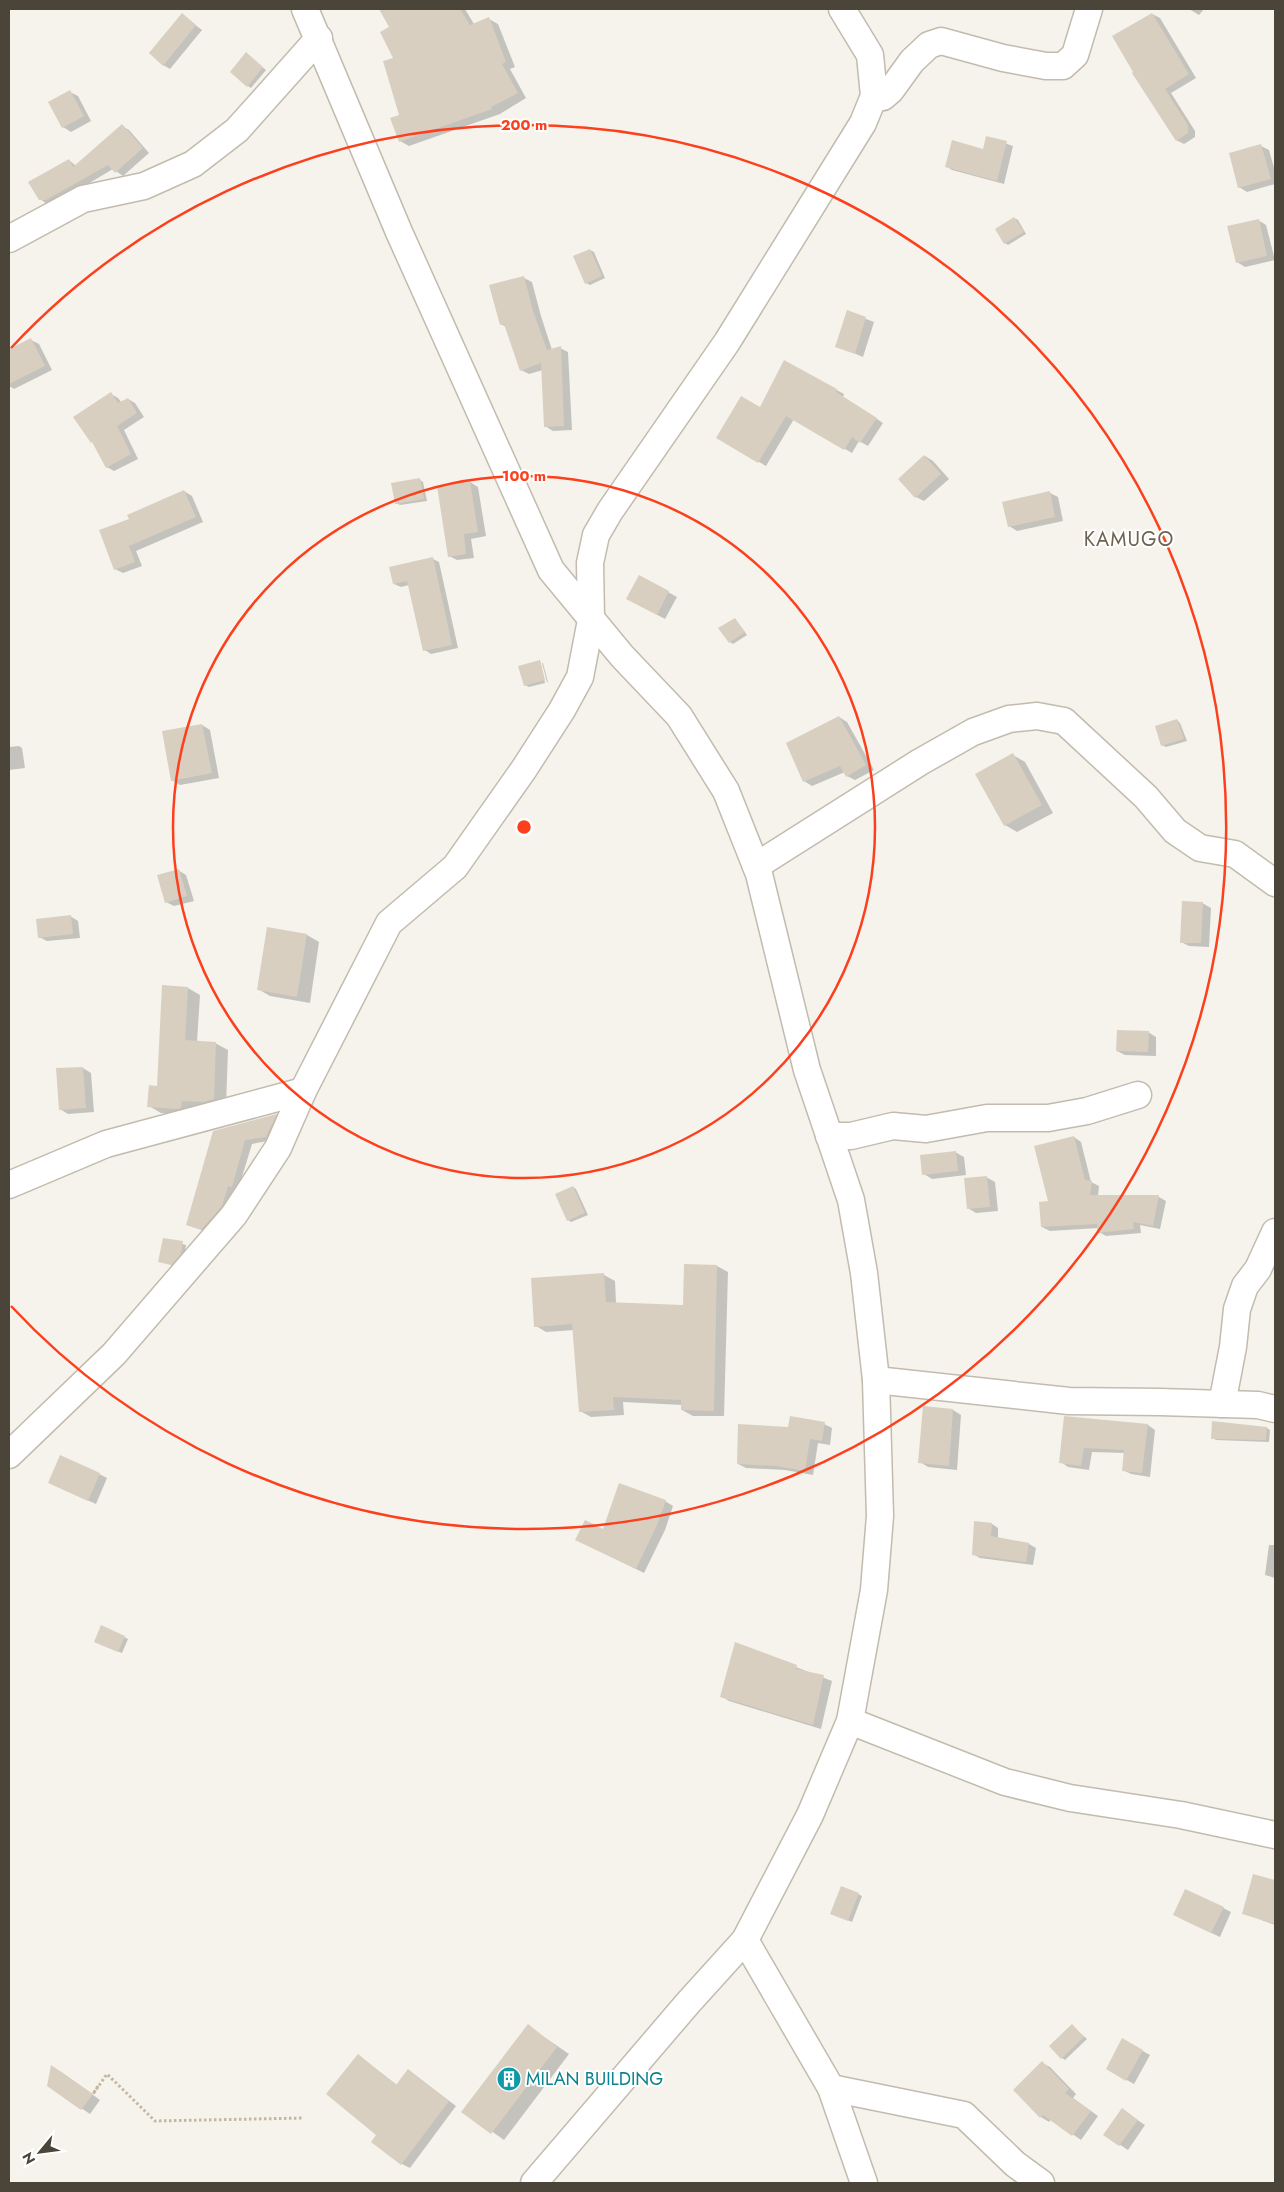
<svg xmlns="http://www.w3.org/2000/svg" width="1284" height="2192" font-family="Jost,sans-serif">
	<rect width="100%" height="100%" fill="#f6f3ec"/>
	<g fill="#0003">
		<polygon points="380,9 465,9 474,24 489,19 498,24 515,67 510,69 526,98 500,114 409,146 400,141 401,115 395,58 390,28"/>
		<polygon points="1189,9 1204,9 1199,15"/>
		<polygon points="1152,14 1160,18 1196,78 1171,93 1195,131 1195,137 1184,144 1176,140 1133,73"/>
		<polygon points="182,15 202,30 170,69 163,65"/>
		<polygon points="249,57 266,70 251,88 248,86"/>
		<polygon points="70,92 78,96 91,121 71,132 63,127"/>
		<polygon points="122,126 129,130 149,153 123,176 113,169 54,204 47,204 40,199 69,160 76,166"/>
		<polygon points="987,137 1013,146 1004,184 952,170 946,166 984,150"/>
		<polygon points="1261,146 1269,150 1275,171 1275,184 1247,192 1239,187"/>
		<polygon points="1014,218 1018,220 1026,234 1008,245 1005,243"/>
		<polygon points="1258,220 1266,225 1275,260 1245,267 1237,262"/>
		<polygon points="590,250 594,252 605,278 590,285 586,283"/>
		<polygon points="524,278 532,282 541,316 552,350 560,348 568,352 572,430 553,431 545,426 543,370 529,374 521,370 506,327 501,324"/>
		<polygon points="848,312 874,322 863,357 837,346"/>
		<polygon points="31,340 39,344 52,370 14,389 9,386 9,350"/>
		<polygon points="785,362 844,394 843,397 883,423 868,446 859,441 852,453 794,419 766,466 718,438 761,409"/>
		<polygon points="111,394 118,398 122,403 128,399 135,403 144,417 124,430 138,459 114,471 107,467 95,444 75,417"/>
		<polygon points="925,456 933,461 949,479 924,501 916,497"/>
		<polygon points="420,480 423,482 427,501 400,505 396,503"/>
		<polygon points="470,482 478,487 486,536 471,539 474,558 457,560 449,556"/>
		<polygon points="184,491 192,496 203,522 136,551 142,566 123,573 115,569 130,520"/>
		<polygon points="1050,493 1058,497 1063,521 1017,531 1009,526"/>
		<polygon points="433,559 439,562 458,648 431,654 425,650 409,585 401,587 394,584"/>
		<polygon points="639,576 677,597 665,619 635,603"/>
		<polygon points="735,619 747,635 733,644 730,642"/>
		<polygon points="540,661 545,683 529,687 525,685"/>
		<polygon points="542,663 543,663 548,682 547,682"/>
		<polygon points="839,717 847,722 874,770 855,780 847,776 845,772 812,786 804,781"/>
		<polygon points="1177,720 1180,723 1187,741 1166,747 1162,745"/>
		<polygon points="202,725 210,730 219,778 180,785 172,780"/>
		<polygon points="19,746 22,748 25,768 9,770 9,780 9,747"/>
		<polygon points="1013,755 1025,762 1053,813 1017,832 1005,825"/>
		<polygon points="178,870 186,875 194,901 174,906 166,902"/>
		<polygon points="1202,903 1211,908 1209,947 1189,946 1181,942"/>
		<polygon points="70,916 78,921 80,938 47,941 39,937"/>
		<polygon points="268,929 307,935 319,942 310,1003 270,996 258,989"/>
		<polygon points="188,988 200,995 197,1042 215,1043 228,1050 226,1106 191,1115 161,1113 149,1106 158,1087"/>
		<polygon points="1148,1032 1156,1037 1156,1056 1125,1055 1117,1051"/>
		<polygon points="83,1068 91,1073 94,1112 68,1114 60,1109"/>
		<polygon points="277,1115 283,1119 273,1140 252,1144 238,1190 209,1233 187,1224 214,1132"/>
		<polygon points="1074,1137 1081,1142 1091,1182 1099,1186 1098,1196 1159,1197 1166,1201 1160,1229 1140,1225 1141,1233 1106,1236 1099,1232 1098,1228 1050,1231 1042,1227"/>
		<polygon points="955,1152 964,1157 966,1175 932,1179 924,1174"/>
		<polygon points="986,1177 995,1182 998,1211 976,1213 968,1208"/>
		<polygon points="573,1187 576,1189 588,1215 571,1222 568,1220"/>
		<polygon points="164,1239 186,1245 184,1256 175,1266 159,1261"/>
		<polygon points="685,1265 717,1266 728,1272 724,1416 693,1416 682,1410 682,1405 623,1402 624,1415 591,1417 580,1411 574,1330 546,1332 536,1326 604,1275 615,1281 616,1303 685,1306"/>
		<polygon points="924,1407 953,1410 961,1415 957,1470 928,1467 920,1462"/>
		<polygon points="1066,1417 1148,1425 1155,1430 1150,1477 1131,1474 1123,1470 1125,1453 1092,1452 1089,1470 1068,1467 1061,1462"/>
		<polygon points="824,1424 832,1428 830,1445 818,1443 813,1475 785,1470 746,1468 738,1464 789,1428"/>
		<polygon points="1267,1428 1270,1430 1269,1442 1216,1440 1213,1438"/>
		<polygon points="99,1474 107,1478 96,1504 58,1487"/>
		<polygon points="665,1501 673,1506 665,1530 644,1573 585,1544 604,1531"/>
		<polygon points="992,1524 998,1528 998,1539 1029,1544 1036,1548 1033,1565 980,1558 973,1554"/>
		<polygon points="1269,1545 1275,1545 1275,1578 1265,1575"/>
		<polygon points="124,1637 128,1639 122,1653 99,1644"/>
		<polygon points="736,1644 832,1681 821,1729 729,1701 721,1696"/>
		<polygon points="1254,1875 1275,1882 1275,1925 1243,1913"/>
		<polygon points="858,1894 862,1896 852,1922 835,1915"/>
		<polygon points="1223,1908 1231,1912 1220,1937 1182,1919"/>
		<polygon points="528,2026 569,2054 504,2140 463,2111"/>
		<polygon points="1072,2026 1087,2039 1065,2060 1062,2058"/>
		<polygon points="1123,2040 1150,2055 1134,2084 1107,2069"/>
		<polygon points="358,2055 397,2085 416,2076 456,2106 410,2168 402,2164 378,2135"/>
		<polygon points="1042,2063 1050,2067 1076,2094 1073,2098 1098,2116 1081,2140 1051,2119 1049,2122 1041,2117"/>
		<polygon points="60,2071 100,2100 90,2114 48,2086"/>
		<polygon points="1130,2115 1145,2125 1128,2150 1105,2135"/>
	</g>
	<g fill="#d8cfc1">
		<polygon points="379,9 460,9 470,25 489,17 506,62 502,64 518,93 491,107 492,109 399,142 390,118 399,115 383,61 393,58 380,32 389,27"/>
		<polygon points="182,13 196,25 163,66 149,53"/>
		<polygon points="1152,13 1189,74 1165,89 1188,125 1188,133 1176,141 1132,73 1133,72 1112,36"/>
		<polygon points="246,52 263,67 247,87 230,72"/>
		<polygon points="70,90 84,116 62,128 48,102"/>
		<polygon points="122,124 143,148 115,173 108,165 46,200 39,200 28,182 69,159 73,167"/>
		<polygon points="986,136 1007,141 997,181 945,167 952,140 983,149"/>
		<polygon points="1261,144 1271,179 1238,188 1229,153"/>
		<polygon points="1014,217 1024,232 1004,244 995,229"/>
		<polygon points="1259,219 1267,256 1236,263 1227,226"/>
		<polygon points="590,249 602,276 585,284 573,256"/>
		<polygon points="524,276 533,311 547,350 561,346 564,426 544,427 541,363 520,371 504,324 500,325 489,285"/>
		<polygon points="847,310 866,317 855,354 835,347"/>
		<polygon points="31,338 45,366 9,384 9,349"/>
		<polygon points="784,360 837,389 836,392 877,418 860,443 852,437 844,450 786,416 758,463 716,438 741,396 760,407"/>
		<polygon points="111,392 118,403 128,398 137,413 117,426 131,454 106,468 92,442 91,443 73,417"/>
		<polygon points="924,455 941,474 915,498 898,479"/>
		<polygon points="420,478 424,499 395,504 391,483"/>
		<polygon points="470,481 478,532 464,534 466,554 448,557 437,486"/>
		<polygon points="184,490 196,517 129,546 135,562 114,570 99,530 129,519 127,515"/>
		<polygon points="1050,491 1055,517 1008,527 1002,502"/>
		<polygon points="433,557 452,645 423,651 407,581 393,584 389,567"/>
		<polygon points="639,575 669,591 657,615 626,599"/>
		<polygon points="735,618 745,632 729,643 718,628"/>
		<polygon points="540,660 545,680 524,686 518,666"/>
		<polygon points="839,716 866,765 846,777 840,766 803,782 786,743"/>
		<polygon points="1177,719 1184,739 1161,746 1155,726"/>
		<polygon points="202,724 212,773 171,781 162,731"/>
		<polygon points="1013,753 1042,805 1004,826 975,774"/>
		<polygon points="179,869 187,896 165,903 157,875"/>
		<polygon points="1182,901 1203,902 1201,943 1180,943"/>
		<polygon points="71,915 73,934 38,938 36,919"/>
		<polygon points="267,927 307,934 297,997 257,990"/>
		<polygon points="162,985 188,987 185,1040 216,1042 214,1099 204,1102 182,1101 181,1108 178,1109 147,1107 149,1085 157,1086"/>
		<polygon points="1117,1030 1149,1031 1148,1052 1116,1051"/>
		<polygon points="83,1067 86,1108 59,1110 56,1068"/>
		<polygon points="277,1114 266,1137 245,1140 232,1187 228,1186 222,1206 201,1230 186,1225 213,1131"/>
		<polygon points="1074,1136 1085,1180 1092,1181 1090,1195 1159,1195 1153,1226 1133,1222 1134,1229 1097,1233 1097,1224 1041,1227 1039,1202 1048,1201 1034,1146"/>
		<polygon points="956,1151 958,1171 922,1175 920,1155"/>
		<polygon points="987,1176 990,1207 967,1209 964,1178"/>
		<polygon points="573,1186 585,1213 567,1221 555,1194"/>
		<polygon points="163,1238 183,1241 181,1254 171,1265 158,1262"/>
		<polygon points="684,1264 717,1265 714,1411 681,1410 681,1400 613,1397 614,1410 579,1412 572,1324 534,1327 531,1278 604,1273 606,1302 683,1305"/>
		<polygon points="923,1406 953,1409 949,1466 918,1463"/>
		<polygon points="790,1416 825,1422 822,1441 810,1439 805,1471 776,1466 737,1464 738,1424 788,1427"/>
		<polygon points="1064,1416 1148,1424 1142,1473 1122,1471 1124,1450 1084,1448 1081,1466 1059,1463"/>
		<polygon points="1212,1421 1267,1427 1266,1440 1211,1439"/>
		<polygon points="60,1455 100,1473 88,1501 48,1483"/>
		<polygon points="619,1483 666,1500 657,1525 636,1569 575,1540 585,1520 603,1529"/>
		<polygon points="974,1521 992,1523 991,1536 1029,1543 1026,1562 972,1555"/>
		<polygon points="101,1625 125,1636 118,1652 94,1642"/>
		<polygon points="735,1642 797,1665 796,1669 824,1675 813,1725 720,1697"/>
		<polygon points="1253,1874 1275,1880 1275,1924 1242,1914"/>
		<polygon points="841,1886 859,1893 848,1921 830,1914"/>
		<polygon points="1185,1889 1224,1907 1211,1933 1173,1915"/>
		<polygon points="528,2024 557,2047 491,2134 461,2112"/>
		<polygon points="1072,2024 1084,2037 1061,2059 1049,2046"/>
		<polygon points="1122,2038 1143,2050 1126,2081 1106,2069"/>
		<polygon points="358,2054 396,2085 408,2069 449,2101 401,2165 371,2142 376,2135 326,2094"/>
		<polygon points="1042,2061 1069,2089 1065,2093 1091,2111 1072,2136 1043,2115 1040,2118 1013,2090"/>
		<polygon points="51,2065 93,2094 81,2110 47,2086"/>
		<polygon points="1122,2108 1138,2120 1119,2146 1103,2135"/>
	</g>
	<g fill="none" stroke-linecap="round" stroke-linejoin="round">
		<defs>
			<g id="minor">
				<polyline points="305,9 399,232 551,570 622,656 679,716 726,791 759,874 807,1070 851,1200 864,1273 876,1380 880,1516 874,1590 850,1721 810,1815 745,1940 688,2003 534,2183"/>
				<polyline points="874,96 883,97 891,90 912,61 929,45 941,41 1003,58 1046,66 1063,66 1075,55 1089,9"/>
				<polyline points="9,239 83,199 144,186 193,164 237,130 319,38"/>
				<polyline points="756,866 920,762 973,732 1009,719 1037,716 1064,721 1146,797 1175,831 1200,848 1235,854 1275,883"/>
				<polyline points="829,1136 851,1136 893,1126 926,1129 987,1118 1048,1118 1087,1111 1138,1095"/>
				<polyline points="9,1185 106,1144 303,1091"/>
				<polyline points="876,1380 1069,1401 1160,1402 1258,1405 1275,1409"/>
				<polyline points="1222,1404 1233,1347 1237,1309 1245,1286 1258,1269 1275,1232"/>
				<polyline points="9,1455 114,1354 234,1215 278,1148 303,1091 389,923 455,867 524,769 562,710 580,677 591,620 590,563 596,535 610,511 727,342 863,123 874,96 870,55 842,9"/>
				<polyline points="850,1721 1005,1782 1070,1798 1181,1815 1275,1835"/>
				<polyline points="745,1940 831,2088 864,2183"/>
				<polyline points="831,2088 964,2115 1015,2164 1041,2183"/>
			</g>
		</defs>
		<use href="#minor" stroke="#c2bbae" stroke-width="29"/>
		<polyline stroke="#c4b79f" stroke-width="3" stroke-dasharray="2.5 2.5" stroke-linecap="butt" points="98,2086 93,2094 107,2074 155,2121 303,2118"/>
		<use href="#minor" stroke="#fff" stroke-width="26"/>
	</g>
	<g fill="none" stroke="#fc3f1d" stroke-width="2.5">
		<circle cx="524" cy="827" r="351"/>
		<path d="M11 348A702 702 0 1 1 11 1306"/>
	</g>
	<defs>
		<symbol id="building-disc" viewBox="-11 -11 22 22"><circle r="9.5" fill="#0f9aa8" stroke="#fff"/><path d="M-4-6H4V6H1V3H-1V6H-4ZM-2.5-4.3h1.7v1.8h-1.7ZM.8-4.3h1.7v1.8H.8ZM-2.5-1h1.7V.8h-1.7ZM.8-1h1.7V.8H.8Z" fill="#fff"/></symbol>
	</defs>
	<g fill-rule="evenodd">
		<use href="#building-disc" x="495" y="2065" width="28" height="28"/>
	</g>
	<g text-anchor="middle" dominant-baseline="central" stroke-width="4" stroke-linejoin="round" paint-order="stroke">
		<g font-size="18" fill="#0d838f" stroke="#fff" text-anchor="start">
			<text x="526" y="2079">MILAN BUILDING</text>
		</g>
		<g font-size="20" letter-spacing="1" fill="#6e6250" stroke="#fff">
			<text x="1129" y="539">KAMUGO</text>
		</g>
	</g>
	<circle cx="524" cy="827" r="8" fill="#fc3f1d" stroke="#fff" stroke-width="2.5"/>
	<g font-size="15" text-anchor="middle" font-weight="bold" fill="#fc3f1d" stroke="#fff" stroke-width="4" stroke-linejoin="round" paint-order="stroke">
		<text x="524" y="130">200 m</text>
		<text x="524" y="481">100 m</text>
	</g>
	<rect width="1284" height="2192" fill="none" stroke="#4b4439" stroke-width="20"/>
	<g transform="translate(40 2152) rotate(241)" stroke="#ffffff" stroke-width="4" paint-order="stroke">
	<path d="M0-4L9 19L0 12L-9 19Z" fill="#4b4439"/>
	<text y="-8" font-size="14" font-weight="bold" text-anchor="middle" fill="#4b4439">N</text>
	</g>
</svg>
